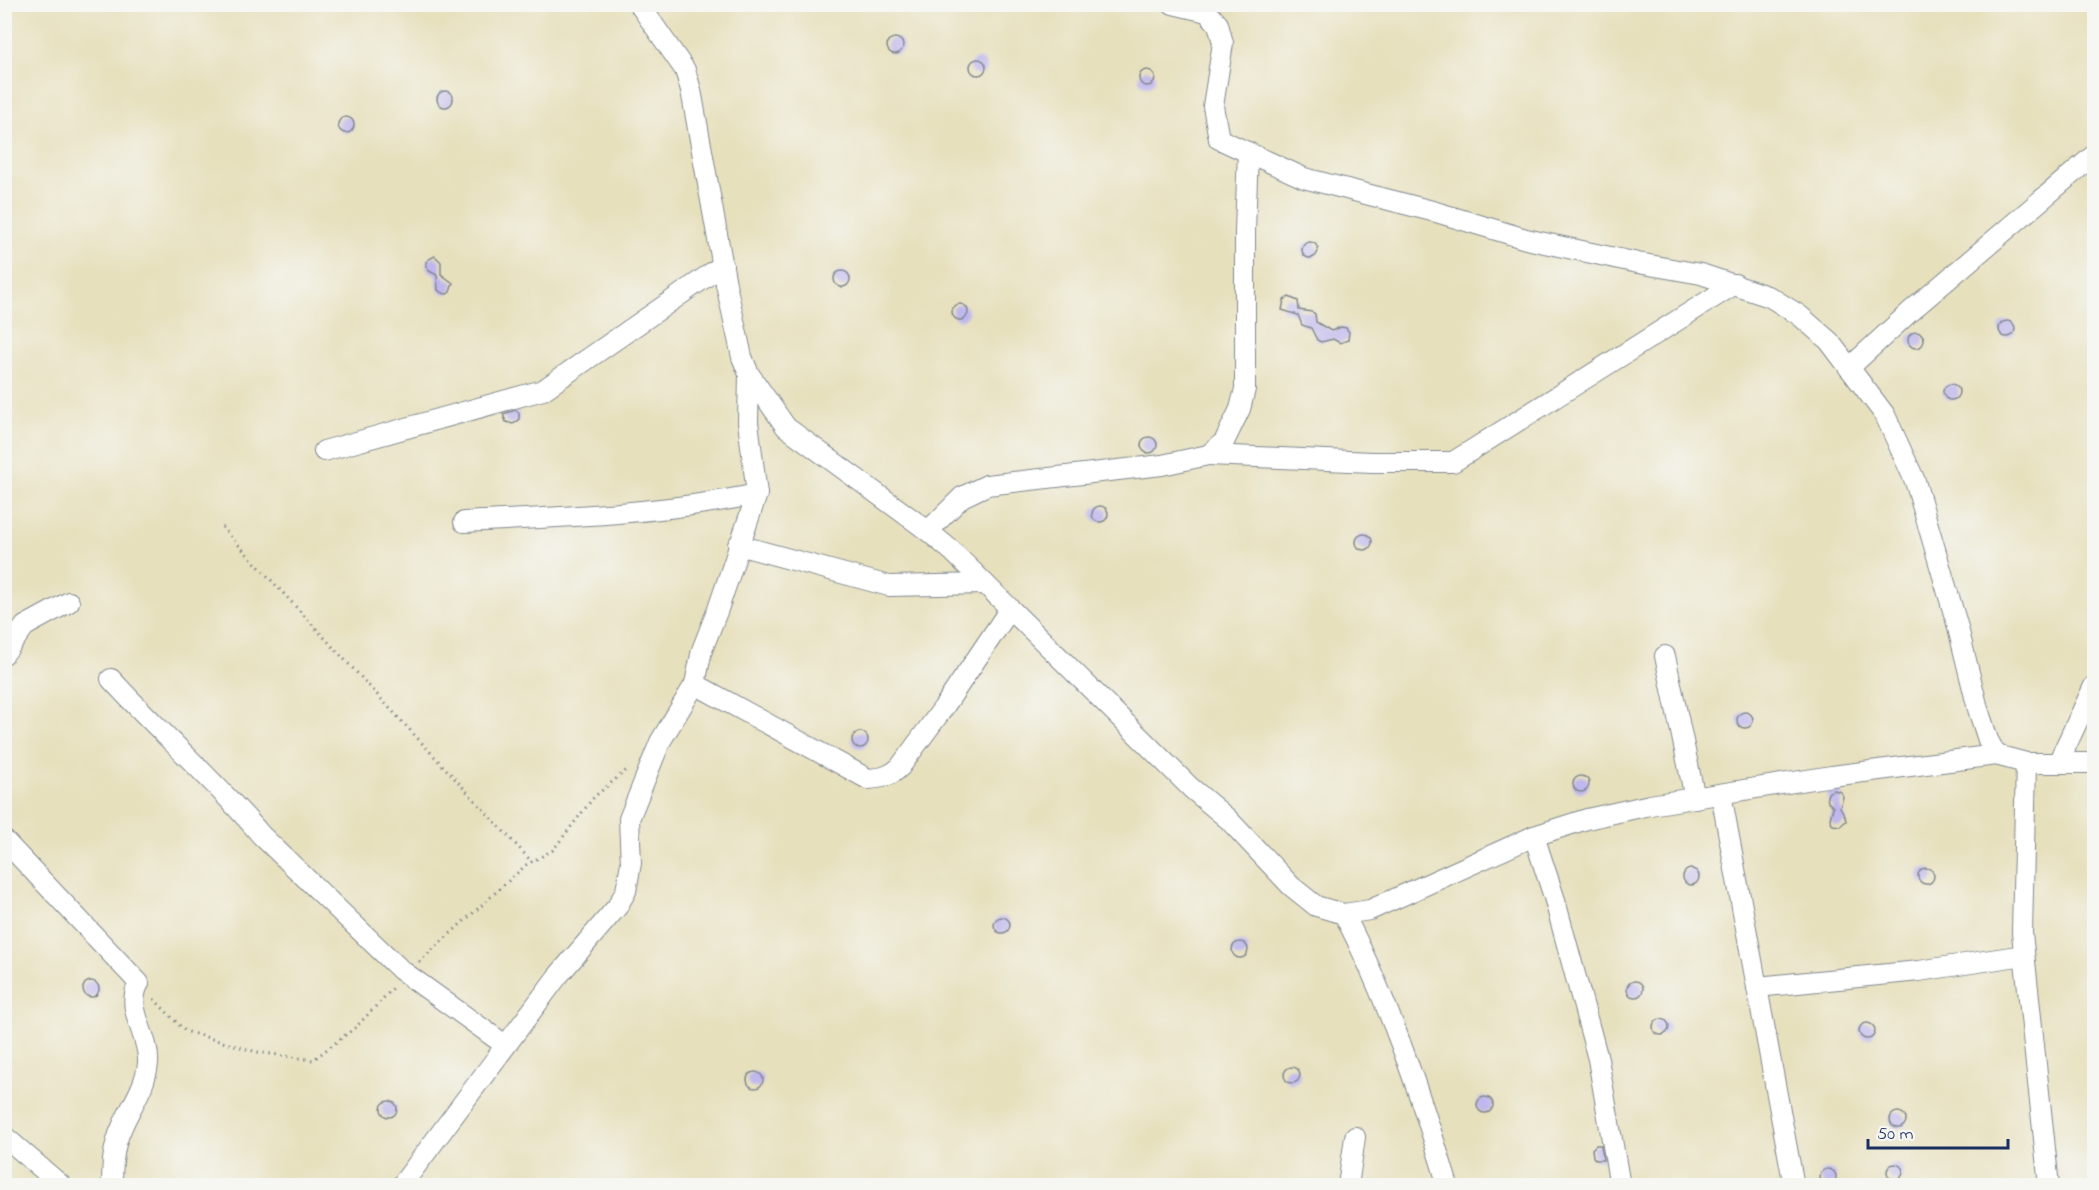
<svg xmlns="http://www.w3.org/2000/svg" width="2099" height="1190" font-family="'Indie Flower',sans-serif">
	<rect width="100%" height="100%" fill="#f6f6f2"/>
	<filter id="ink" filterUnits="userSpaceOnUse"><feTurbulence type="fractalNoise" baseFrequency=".0167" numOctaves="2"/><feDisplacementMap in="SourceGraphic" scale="12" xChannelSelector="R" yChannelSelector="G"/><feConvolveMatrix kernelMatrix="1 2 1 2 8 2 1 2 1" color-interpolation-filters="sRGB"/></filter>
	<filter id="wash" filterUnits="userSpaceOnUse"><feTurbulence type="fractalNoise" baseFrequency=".008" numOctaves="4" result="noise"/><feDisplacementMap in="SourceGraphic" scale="24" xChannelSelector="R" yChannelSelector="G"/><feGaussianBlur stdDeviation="1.35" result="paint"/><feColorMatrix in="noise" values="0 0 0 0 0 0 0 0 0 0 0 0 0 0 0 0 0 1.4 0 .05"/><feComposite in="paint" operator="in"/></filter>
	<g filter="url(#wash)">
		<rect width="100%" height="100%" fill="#e7e0bd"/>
		<g id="blocks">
			<g fill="#bfb7ed">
				<circle cx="895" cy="46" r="8"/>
				<circle cx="978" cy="67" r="8"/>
				<circle cx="1147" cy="78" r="8"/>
				<circle cx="445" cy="99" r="8"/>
				<circle cx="346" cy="125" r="8"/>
				<circle cx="1310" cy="250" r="8"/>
				<polygon points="435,256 441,262 441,274 453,283 450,292 447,294 442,293 438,290 437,275 429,271 426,266 426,262 429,259"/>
				<circle cx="842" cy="279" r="8"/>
				<polygon points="1289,297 1298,301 1299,310 1312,312 1315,314 1316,322 1331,331 1341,327 1346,328 1349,332 1348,340 1340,343 1333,339 1321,342 1317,340 1311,328 1302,325 1298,315 1282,310 1284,300"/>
				<circle cx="960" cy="312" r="8"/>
				<circle cx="2007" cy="329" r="8"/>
				<circle cx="1916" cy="340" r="8"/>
				<circle cx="1951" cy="392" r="8"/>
				<polygon points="516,410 519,413 519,420 513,424 506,422 503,414"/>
				<circle cx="1149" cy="445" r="8"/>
				<circle cx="1100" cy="514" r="8"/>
				<circle cx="1364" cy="542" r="8"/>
				<circle cx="1745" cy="720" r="8"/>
				<circle cx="860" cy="740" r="8"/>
				<circle cx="1581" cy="784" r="8"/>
				<polygon points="1834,790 1841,792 1843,797 1840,807 1845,816 1846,821 1840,826 1833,825 1830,819 1833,807 1828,802 1827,796 1829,792"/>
				<circle cx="1926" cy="876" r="8"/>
				<circle cx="1691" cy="877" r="8"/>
				<circle cx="1002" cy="925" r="8"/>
				<circle cx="1240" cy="950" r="8"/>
				<circle cx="1635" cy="989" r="8"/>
				<circle cx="91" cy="989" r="8"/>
				<circle cx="1661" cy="1027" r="8"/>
				<circle cx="1867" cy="1031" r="8"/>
				<circle cx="1292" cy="1075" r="8"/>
				<circle cx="755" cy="1080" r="8"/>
				<circle cx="1485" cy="1105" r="8"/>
				<circle cx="389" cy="1109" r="8"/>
				<circle cx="1898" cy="1120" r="8"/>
				<polygon points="1596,1145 1601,1145 1603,1160 1596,1160 1593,1157 1592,1149"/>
				<circle cx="1895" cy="1172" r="8"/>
				<circle cx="1828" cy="1177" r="8"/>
			</g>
		</g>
	</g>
	<g filter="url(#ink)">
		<use href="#blocks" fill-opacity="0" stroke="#81888e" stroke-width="1.5"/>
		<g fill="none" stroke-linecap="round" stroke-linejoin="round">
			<defs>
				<g id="street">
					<polyline points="639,4 685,70 691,90 726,284 742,357 749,374 786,427 928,531 952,551 1191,788 1228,819 1291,886 1316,906 1344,914 1370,910 1534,836 1587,819 1650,805 1832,776 1996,755 2026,763 2094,763"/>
					<polyline points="1173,4 1207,12 1218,24 1223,43 1213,106 1219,139 1304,178 1436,212 1526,239 1638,263 1701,274 1770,297 1799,315 1829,341 1885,415 1915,481 1957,624 1978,709 1988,740 1996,755"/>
					<polyline points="1849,368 1912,310 2094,155"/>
					<polyline points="324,451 543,390 723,265"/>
					<polyline points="1208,455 1372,462 1453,462 1735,284"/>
					<path d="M464 522C563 517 660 514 757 494"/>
					<polyline points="928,531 962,497 987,485 1162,465 1208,455 1224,442 1240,409 1245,389 1245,231 1248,152"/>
					<polyline points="738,545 889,586 985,584"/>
					<polyline points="4,654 25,626 69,602"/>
					<polyline points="1665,656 1695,798"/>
					<path d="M111 679C159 732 215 780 261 835L401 970 505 1045"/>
					<path d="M695 684 868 779C881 778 890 777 900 767L944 707 1010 609"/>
					<polyline points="2026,763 2022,933 2049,1186"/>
					<polyline points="2058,763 2094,686"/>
					<polyline points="1721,794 1794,1186"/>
					<polyline points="1534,836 1554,897 1598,1059 1620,1186"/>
					<path d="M4 840 139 983C124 1010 150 1035 148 1063 146 1086 131 1106 122 1127 113 1146 112 1165 112 1186"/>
					<path d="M1344 914C1388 1000 1420 1093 1448 1186"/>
					<polyline points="1757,987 1919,971 2024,955"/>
					<polyline points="4,1136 62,1186"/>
					<polyline points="401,1186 557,977 617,907 626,891 631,863 629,819 660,742 695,684 702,650 718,609 757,494 748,422 749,374"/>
					<polyline points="1348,1186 1355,1137"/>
				</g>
			</defs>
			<use href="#street" stroke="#81888e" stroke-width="22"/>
			<g stroke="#81888e" stroke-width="3" stroke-dasharray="1.5 4.5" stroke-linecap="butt">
				<polyline points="222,527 532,862"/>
				<polyline points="419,962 526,865 553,850 594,797 629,768"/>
				<polyline points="154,999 185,1031 257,1052 313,1060 356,1027 393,988"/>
			</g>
			<use href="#street" stroke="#fff" stroke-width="20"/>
		</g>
	</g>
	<rect width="2099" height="1190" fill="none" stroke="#f6f6f2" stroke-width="24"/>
	<path d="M1868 1139v9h140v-9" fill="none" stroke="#1b2f5e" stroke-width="3"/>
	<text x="1877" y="1139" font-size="18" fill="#1b2f5e" stroke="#f6f6f2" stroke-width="4.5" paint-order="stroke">50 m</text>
</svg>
